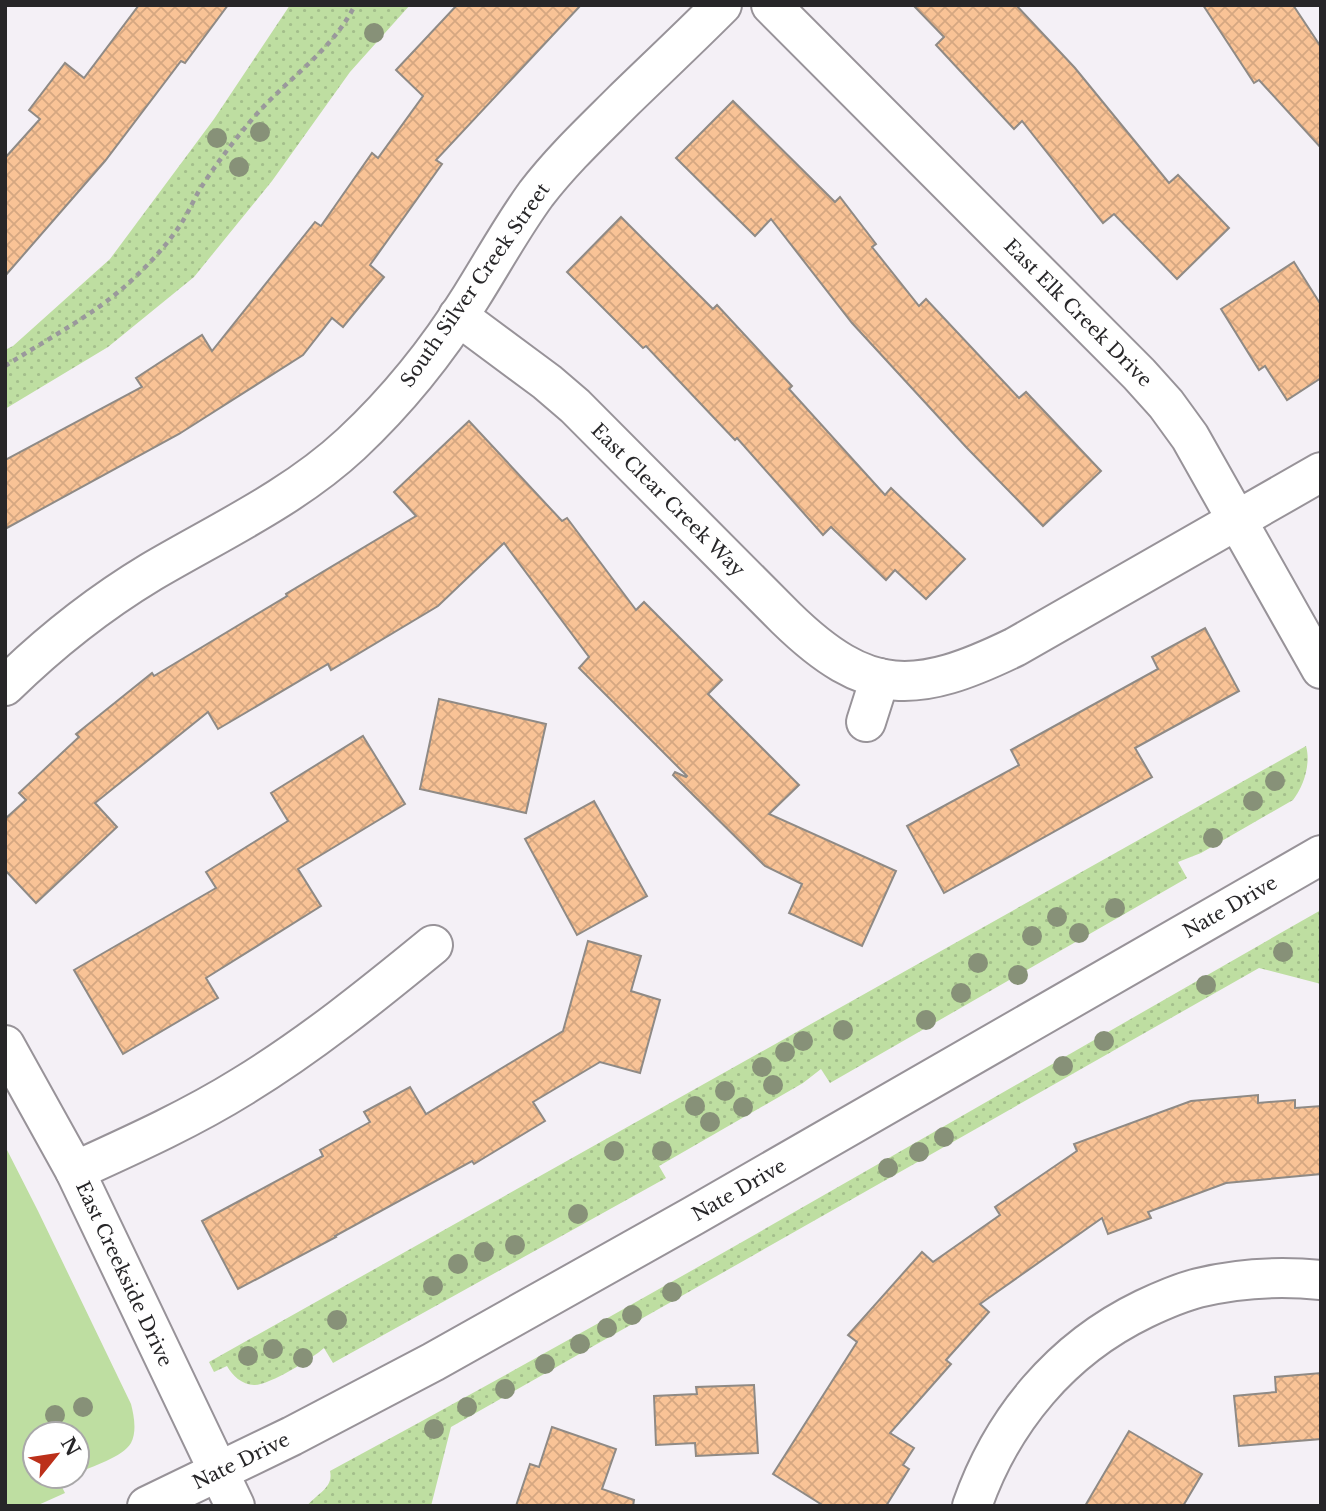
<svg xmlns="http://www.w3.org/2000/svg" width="1326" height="1511" font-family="'Libre Baskerville',serif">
	<defs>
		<pattern id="grass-dots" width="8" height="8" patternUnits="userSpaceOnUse" patternTransform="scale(1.75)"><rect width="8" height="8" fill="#bedea1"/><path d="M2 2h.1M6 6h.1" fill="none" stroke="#a3be8b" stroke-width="1.8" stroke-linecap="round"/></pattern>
		<pattern id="building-cross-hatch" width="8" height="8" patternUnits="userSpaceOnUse" patternTransform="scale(1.75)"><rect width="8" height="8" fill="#f9c396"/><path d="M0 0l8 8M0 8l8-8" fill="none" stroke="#d5a781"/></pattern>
	</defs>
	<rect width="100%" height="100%" fill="#f4f0f6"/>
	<g fill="url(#grass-dots)">
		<polygon points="290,5 410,5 350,72 272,181 194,277 108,347 5,409 5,350 13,346 110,259 214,119"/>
		<path d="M1306 746C1311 763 1304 786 1293 800L1201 853 1178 862 1187 878 830 1083 821 1069 803 1083 659 1166 666 1178 333 1363 324 1348C313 1358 268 1386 254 1385 242 1385 232 1375 227 1366L214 1372 209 1362Z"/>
		<path d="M1321 910V984L1259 968 451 1427 431 1506H307C316 1494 334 1488 330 1471 664 1291 991 1098 1321 910Z"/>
	</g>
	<path fill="#bedea1" d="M5 1146 38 1211 131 1404C134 1416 137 1431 131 1443 123 1457 91 1467 77 1473V1434H35V1476H69L58 1479 65 1493 36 1506H5Z"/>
	<g fill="url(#building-cross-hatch)" stroke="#8f8a85" stroke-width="2">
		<polygon points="139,5 228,5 185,63 181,61 105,161 5,276 5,158 40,119 29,110 65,63 84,78"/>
		<polygon points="457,5 581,5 436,160 442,164 370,265 384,277 343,327 332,318 303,355 179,434 5,529 5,460 142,387 136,378 202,335 212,351 315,222 321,226 372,153 378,158 423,96 396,70"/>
		<polygon points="913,5 1016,5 1075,68 1169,183 1178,175 1229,228 1177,279 1114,214 1103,223 1022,121 1014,129 936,45 944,37"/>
		<polygon points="1203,5 1293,5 1321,47 1321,148 1259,80 1254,83"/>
		<polygon points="733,101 835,202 840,197 876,244 872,247 919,306 926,299 1019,398 1026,392 1101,471 1043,526 967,448 852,323 771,219 755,236 676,158"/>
		<polygon points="621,217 713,309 717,305 792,386 789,389 885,495 891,488 965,559 926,599 895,570 886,580 831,527 823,535 737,438 735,440 646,346 643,348 567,272"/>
		<polygon points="1294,262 1321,305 1321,378 1287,400 1265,366 1259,370 1221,309"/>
		<polygon points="469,421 562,521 567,518 636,610 644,602 722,680 708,694 799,785 769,814 896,871 862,946 789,913 802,884 765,866 673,775 675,772 686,777 687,776 579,668 589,657 504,543 438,606 331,670 328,664 218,729 208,712 95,803 117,827 36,903 5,870 5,819 26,800 19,793 79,737 76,734 152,673 154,676 287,596 286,594 416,516 394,492"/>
		<polygon points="1205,628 1239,691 1135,748 1152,777 944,893 907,826 1019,765 1011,750 1158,669 1152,657"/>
		<polygon points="439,699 546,724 526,813 420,789"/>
		<polygon points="363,736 405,804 298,869 321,906 206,978 218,998 123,1054 74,970 216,888 206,872 288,821 271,793"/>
		<polygon points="594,801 647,896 577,935 525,839"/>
		<polygon points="588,941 641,956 631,991 660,1000 640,1073 600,1062 533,1102 545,1121 474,1164 472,1161 335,1236 336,1237 238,1289 202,1221 323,1156 320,1150 370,1122 364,1112 410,1087 426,1114 563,1031"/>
		<polygon points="1258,1095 1258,1103 1295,1100 1295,1108 1321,1106 1321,1174 1226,1183 1148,1212 1151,1218 1108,1234 1102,1218 980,1304 989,1312 946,1360 951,1364 890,1433 914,1448 903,1465 909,1469 886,1506 824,1506 773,1474 857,1342 848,1335 922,1252 933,1262 1000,1215 995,1207 1077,1151 1074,1144 1191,1101"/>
		<polygon points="1321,1373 1321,1439 1239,1446 1234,1396 1276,1392 1275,1377"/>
		<polygon points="754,1385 758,1453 696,1456 695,1443 656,1445 654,1396 697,1394 696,1387"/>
		<polygon points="552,1427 616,1449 602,1489 634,1500 633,1506 516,1506 530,1464 539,1467"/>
		<polygon points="1129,1431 1202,1474 1183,1506 1085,1506"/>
	</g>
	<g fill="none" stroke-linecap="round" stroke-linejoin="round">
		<defs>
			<g id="minor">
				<polyline points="771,5 1139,374 1166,404 1190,437 1321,669"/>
				<path d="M458 316 547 382 575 406 786 618C868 698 916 695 1015 647L1321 472"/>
				<path d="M5 686C49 643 98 604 151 572 219 532 293 498 351 444 397 401 438 350 471 297 493 262 512 227 536 194 562 160 593 131 623 101 656 69 689 38 722 5"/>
				<polyline points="866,722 880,678"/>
				<polyline points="5,1045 75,1171 235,1506"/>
				<path d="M75 1171C132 1145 190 1119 243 1086 310 1045 372 995 433 945"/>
				<polyline points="147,1506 292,1436 433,1362 693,1216 1321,855"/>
				<path d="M972 1506C1002 1420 1061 1349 1144 1309 1161 1301 1179 1293 1198 1288 1239 1278 1280 1276 1321 1280"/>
			</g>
		</defs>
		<use href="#minor" stroke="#989399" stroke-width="42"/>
		<path stroke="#9a989c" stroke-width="4.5" stroke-dasharray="5 5" stroke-linecap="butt" d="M5 366C35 347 67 329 96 309 125 289 156 259 176 231 186 218 192 203 200 189 216 164 235 139 255 116 288 78 332 51 355 5"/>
		<use href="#minor" stroke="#fff" stroke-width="38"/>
	</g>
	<g fill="#879178">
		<circle cx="374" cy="33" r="10"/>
		<circle cx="260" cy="132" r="10"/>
		<circle cx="217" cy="138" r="10"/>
		<circle cx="239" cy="167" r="10"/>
		<circle cx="1275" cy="781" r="10"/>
		<circle cx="1253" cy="801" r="10"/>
		<circle cx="1213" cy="838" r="10"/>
		<circle cx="1115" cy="908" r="10"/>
		<circle cx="1057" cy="917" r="10"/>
		<circle cx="1079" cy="933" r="10"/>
		<circle cx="1032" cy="936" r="10"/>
		<circle cx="1283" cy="952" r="10"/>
		<circle cx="978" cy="963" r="10"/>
		<circle cx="1018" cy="975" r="10"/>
		<circle cx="1206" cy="985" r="10"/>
		<circle cx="961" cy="993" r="10"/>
		<circle cx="926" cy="1020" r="10"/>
		<circle cx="843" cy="1030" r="10"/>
		<circle cx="803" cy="1041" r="10"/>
		<circle cx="1104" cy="1041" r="10"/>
		<circle cx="785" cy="1052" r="10"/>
		<circle cx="1063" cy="1066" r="10"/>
		<circle cx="762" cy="1067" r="10"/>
		<circle cx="773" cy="1085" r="10"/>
		<circle cx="725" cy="1091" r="10"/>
		<circle cx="695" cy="1106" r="10"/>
		<circle cx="743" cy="1107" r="10"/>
		<circle cx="710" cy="1122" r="10"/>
		<circle cx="944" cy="1137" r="10"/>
		<circle cx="614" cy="1151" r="10"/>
		<circle cx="662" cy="1151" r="10"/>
		<circle cx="919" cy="1152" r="10"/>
		<circle cx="888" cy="1168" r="10"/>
		<circle cx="578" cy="1214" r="10"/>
		<circle cx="515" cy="1245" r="10"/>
		<circle cx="484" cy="1252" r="10"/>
		<circle cx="458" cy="1264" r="10"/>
		<circle cx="433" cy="1286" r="10"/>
		<circle cx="672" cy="1292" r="10"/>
		<circle cx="632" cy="1315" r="10"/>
		<circle cx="337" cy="1320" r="10"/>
		<circle cx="607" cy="1328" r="10"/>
		<circle cx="580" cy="1344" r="10"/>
		<circle cx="273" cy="1349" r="10"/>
		<circle cx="248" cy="1356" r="10"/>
		<circle cx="303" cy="1358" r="10"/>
		<circle cx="545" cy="1364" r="10"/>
		<circle cx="505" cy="1389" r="10"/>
		<circle cx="83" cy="1407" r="10"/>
		<circle cx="467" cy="1407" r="10"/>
		<circle cx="55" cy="1415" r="10"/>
		<circle cx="434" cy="1429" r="10"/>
	</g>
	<g text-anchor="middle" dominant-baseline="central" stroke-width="5" stroke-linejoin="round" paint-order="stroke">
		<g font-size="19" fill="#272628" stroke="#fff">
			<text transform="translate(475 285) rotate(-55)">South Silver Creek Street</text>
			<text transform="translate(1078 313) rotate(45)">East Elk Creek Drive</text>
			<text transform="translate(668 500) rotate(45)">East Clear Creek Way</text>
			<text transform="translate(1230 907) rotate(-30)">Nate Drive</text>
			<text transform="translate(739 1190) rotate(-30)">Nate Drive</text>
			<text transform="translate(124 1274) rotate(65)">East Creekside Drive</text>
			<text transform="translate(241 1461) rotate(-26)">Nate Drive</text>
		</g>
	</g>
	<rect width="1326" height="1511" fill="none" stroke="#272628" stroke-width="14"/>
	<g transform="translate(56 1455) rotate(60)"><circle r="33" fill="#ffffff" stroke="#a9a8a9" stroke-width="2"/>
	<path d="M0-5L12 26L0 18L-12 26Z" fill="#bc301a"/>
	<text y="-10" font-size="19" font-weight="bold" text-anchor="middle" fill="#272628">N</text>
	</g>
</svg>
